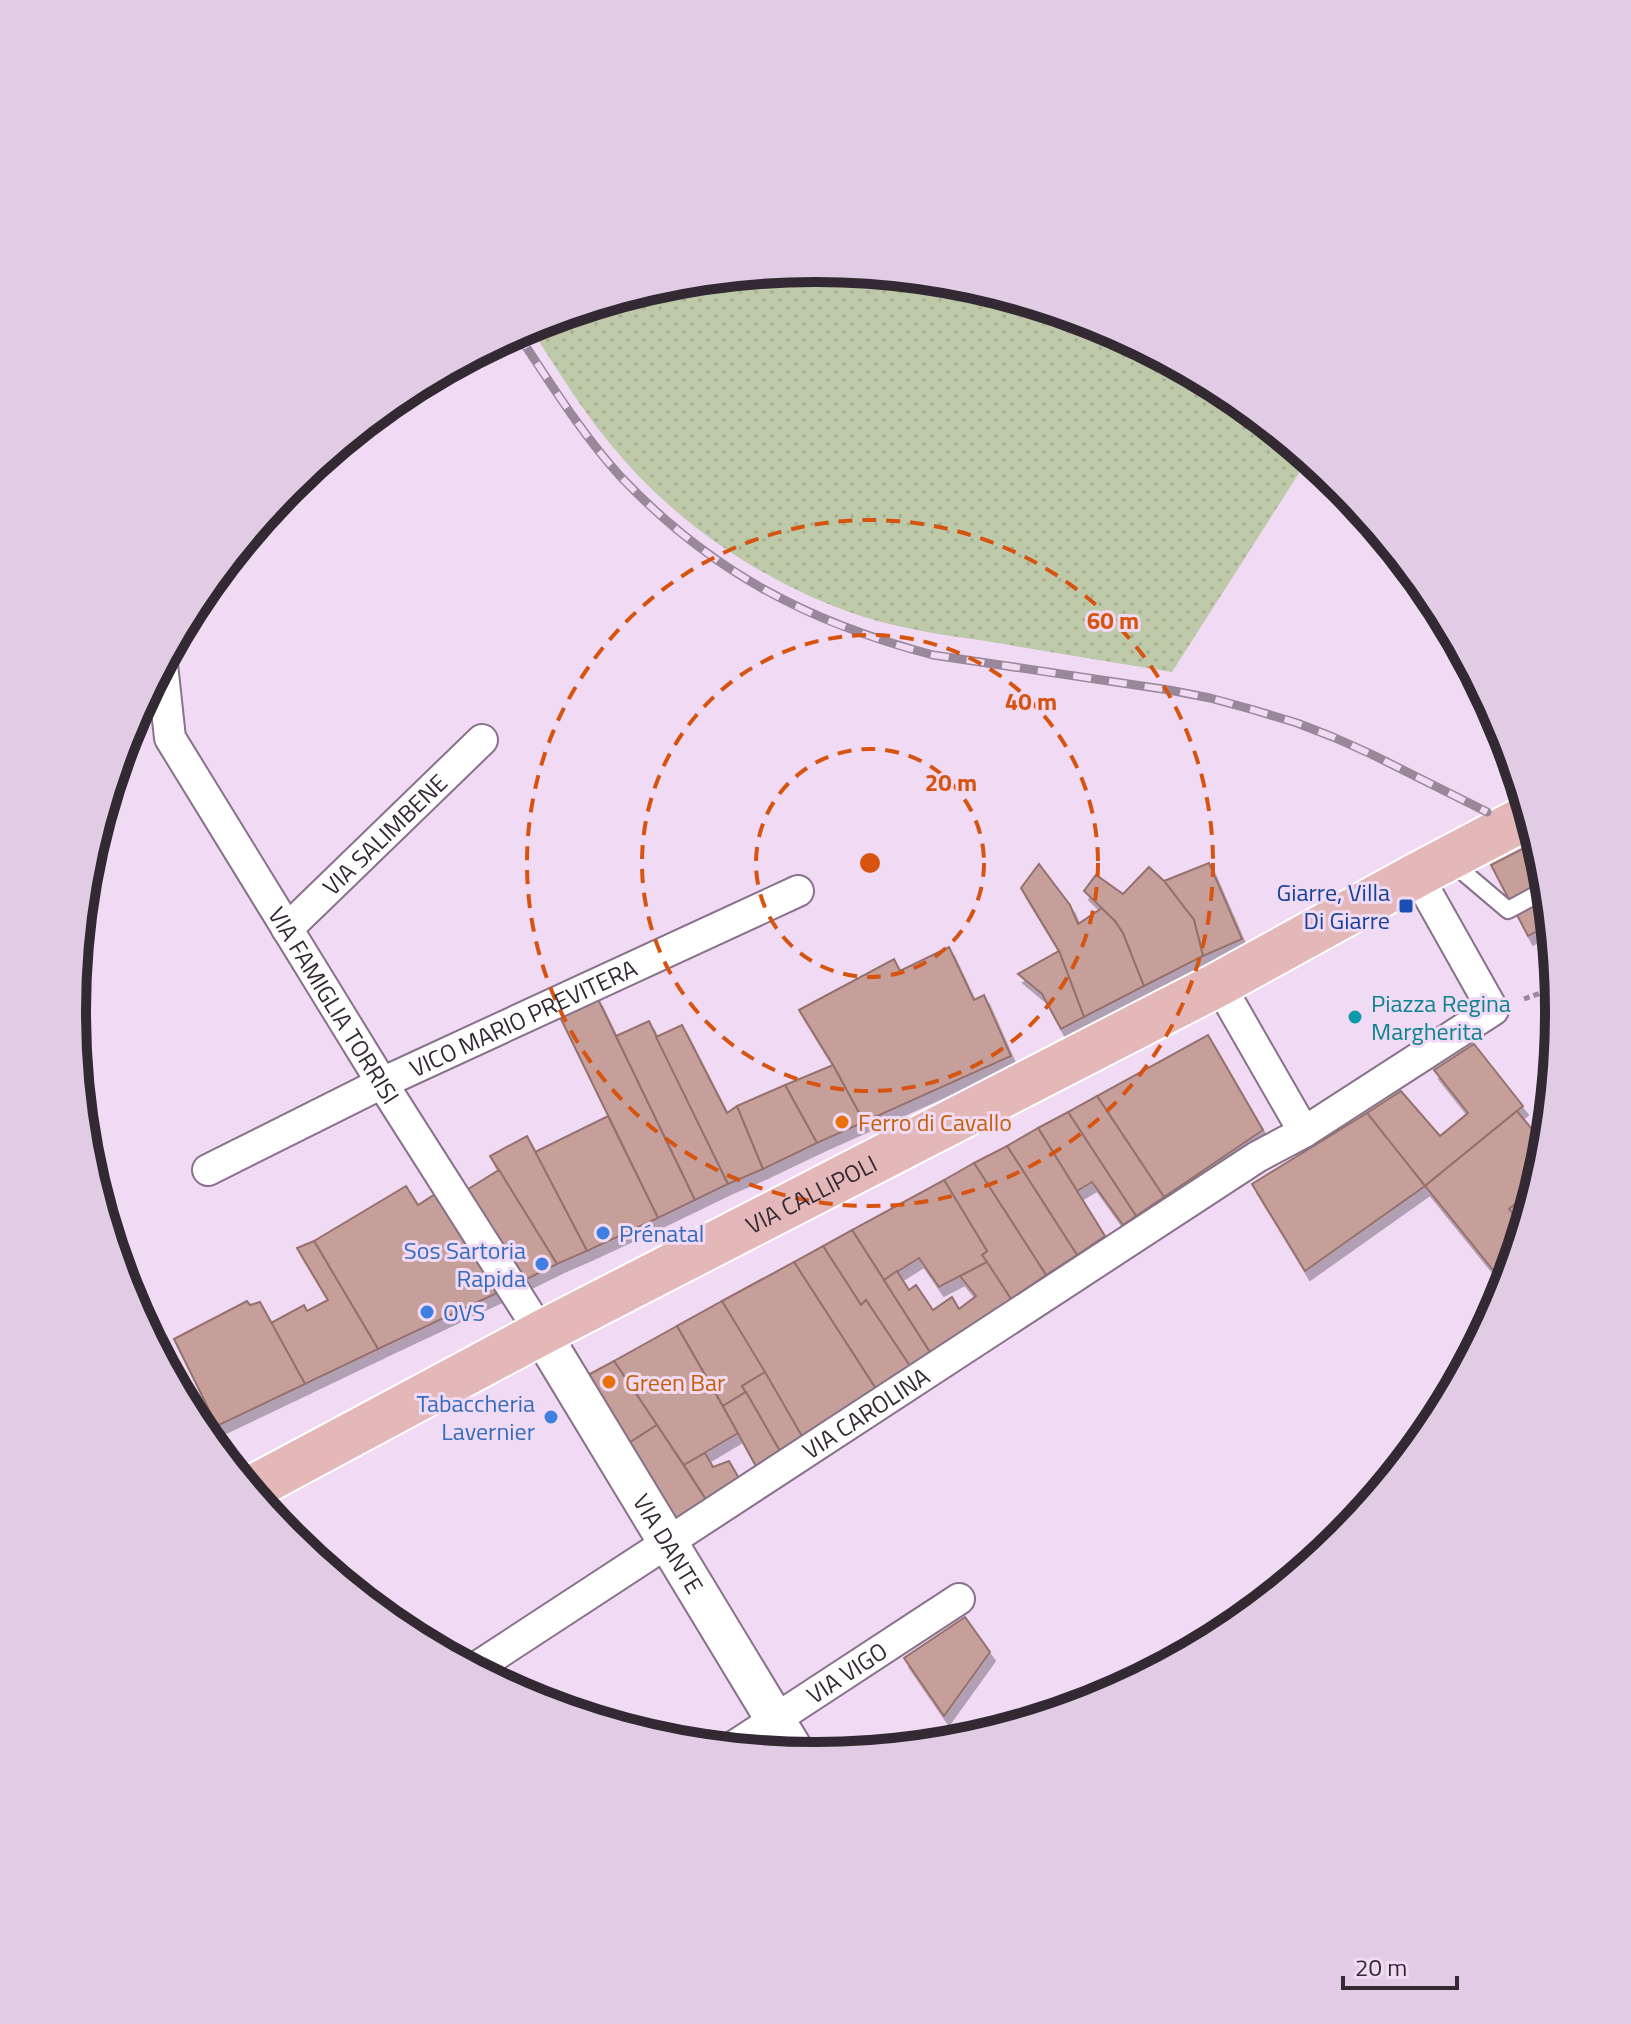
<svg xmlns="http://www.w3.org/2000/svg" width="1631" height="2024" font-family="'Titillium Web',sans-serif">
	<defs>
		<pattern id="grass-dots" width="8" height="8" patternUnits="userSpaceOnUse" patternTransform="scale(2)"><rect width="8" height="8" fill="#bec9a9"/><path d="M2 2h.1M6 6h.1" fill="none" stroke="#a4ad92" stroke-width="1.8" stroke-linecap="round"/></pattern>
		<filter id="shadow"><feDropShadow dx="5" dy="9" stdDeviation="0" flood-color="#0004"/></filter>
	</defs>
	<rect width="100%" height="100%" fill="#f1daf4"/>
	<path fill="url(#grass-dots)" d="M816 269 961 283 1100 325 1229 394 1308 459 1172 672C1110 662 1048 652 986 641 944 635 901 629 861 616 774 588 684 529 624 460 587 419 559 372 529 326L671 283Z"/>
	<g fill="#c69f9a" stroke="#94716d" stroke-width="2" filter="url(#shadow)">
		<polygon points="1524,848 1547,892 1550,925 1528,936 1491,865"/>
		<polygon points="1209,863 1242,939 1203,956 1194,920 1164,881"/>
		<polygon points="1039,864 1070,905 1078,924 1102,908 1115,921 1123,933 1144,986 1084,1017 1059,951 1021,888"/>
		<polygon points="1149,867 1164,881 1194,920 1203,956 1144,986 1123,933 1115,921 1084,891 1096,875 1123,894"/>
		<polygon points="949,947 974,1000 984,995 1011,1056 864,1122 833,1065 799,1010 894,959 900,971"/>
		<polygon points="1059,951 1084,1017 1061,1029 1042,994 1018,974"/>
		<polygon points="597,997 695,1200 658,1218 559,1015"/>
		<polygon points="649,1021 728,1184 695,1200 616,1036"/>
		<polygon points="682,1025 727,1113 737,1106 763,1169 728,1184 656,1037"/>
		<polygon points="1208,1035 1263,1130 1164,1197 1097,1096"/>
		<polygon points="1474,1044 1523,1106 1425,1186 1367,1113 1401,1091 1440,1136 1468,1113 1434,1070"/>
		<polygon points="833,1065 864,1122 817,1143 785,1085"/>
		<polygon points="785,1085 817,1143 763,1169 737,1106"/>
		<polygon points="1097,1096 1164,1197 1136,1216 1068,1112"/>
		<polygon points="1517,1111 1546,1146 1545,1157 1535,1188 1509,1209 1524,1227 1509,1273 1501,1280 1425,1186"/>
		<polygon points="1068,1112 1136,1216 1123,1225 1092,1182 1077,1191 1038,1128"/>
		<polygon points="1367,1113 1425,1186 1305,1271 1252,1184"/>
		<polygon points="608,1116 658,1218 587,1251 535,1152"/>
		<polygon points="1038,1128 1105,1236 1077,1255 1007,1146"/>
		<polygon points="527,1136 587,1251 557,1264 490,1156"/>
		<polygon points="1007,1146 1077,1255 1046,1275 974,1163"/>
		<polygon points="974,1163 1046,1275 1011,1299 982,1255 987,1251 944,1180"/>
		<polygon points="499,1170 557,1264 523,1281 465,1191"/>
		<polygon points="944,1180 987,1251 982,1255 987,1262 939,1287 919,1258 884,1280 852,1230"/>
		<polygon points="406,1186 418,1205 437,1193 497,1293 378,1349 314,1241"/>
		<polygon points="852,1230 930,1352 910,1366 866,1300 861,1305 823,1246"/>
		<polygon points="314,1241 378,1349 305,1384 271,1323 304,1305 307,1311 328,1300 297,1248"/>
		<polygon points="823,1246 861,1305 866,1300 910,1366 876,1389 794,1262"/>
		<polygon points="794,1262 876,1389 803,1438 722,1301"/>
		<polygon points="987,1262 1011,1299 930,1352 884,1280 897,1271 909,1290 916,1285 933,1310 952,1297 959,1309 976,1296 960,1276"/>
		<polygon points="247,1301 250,1305 260,1302 305,1384 217,1426 174,1339"/>
		<polygon points="722,1301 765,1372 742,1386 746,1392 723,1406 677,1326"/>
		<polygon points="677,1326 738,1433 684,1465 614,1361"/>
		<polygon points="614,1361 657,1425 629,1443 588,1375"/>
		<polygon points="765,1372 803,1438 781,1453 742,1386"/>
		<polygon points="746,1392 781,1453 757,1468 723,1406"/>
		<polygon points="657,1425 707,1501 678,1521 629,1443"/>
		<polygon points="705,1453 713,1467 729,1461 740,1480 707,1501 684,1465"/>
		<polygon points="965,1617 990,1652 944,1716 904,1658"/>
	</g>
	<g fill="none" stroke-linecap="round" stroke-linejoin="round">
		<defs>
			<polyline id="service" points="1449,860 1508,910 1547,889"/>
			<g id="minor">
				<path id="s1" d="M162 664 170 738 382 1083 541 1333"/>
				<path id="s2" d="M287 929 482 740"/>
				<polyline points="1219,984 1304,1132"/>
				<path id="s3" d="M208 1170 382 1083 798 891"/>
				<path id="s4" d="M474 1669 1257 1157 1304 1132 1493 1010 1417 875"/>
				<path id="s5" d="M733 1747 959 1599"/>
			</g>
			<g id="tertiary">
				<path id="s6" d="M541 1333 796 1754"/>
			</g>
			<g id="primary">
				<path id="s7" d="M250 1489 541 1333 1219 984 1417 875 1529 816"/>
			</g>
		</defs>
		<use href="#service" stroke="#87728a" stroke-width="20"/>
		<use href="#minor" stroke="#87728a" stroke-width="34"/>
		<use href="#tertiary" stroke="#87728a" stroke-width="42"/>
		<use href="#primary" stroke="#fff" stroke-width="48"/>
		<polyline stroke="#9a899c" stroke-width="5" stroke-dasharray="6 4" stroke-linecap="butt" points="1524,999 1557,987"/>
		<use href="#service" stroke="#fff" stroke-width="16"/>
		<use href="#minor" stroke="#fff" stroke-width="30"/>
		<use href="#tertiary" stroke="#fff" stroke-width="38"/>
		<use href="#primary" stroke="#e4b8b9" stroke-width="44"/>
		<defs>
			<path id="rail" d="M517 333C549 381 581 433 620 476 710 571 807 622 933 655L1169 690 1210 698 1254 710 1297 723 1333 737 1371 754 1487 812"/>
		</defs>
		<use href="#rail" stroke="#98889a" stroke-width="9"/>
		<use href="#rail" stroke="#f1daf4" stroke-width="6" stroke-dasharray="18" stroke-linecap="butt"/>
	</g>
	<g fill="none" stroke="#d65410" stroke-width="4" stroke-dasharray="14 10">
		<circle cx="870" cy="863" r="114"/>
		<circle cx="870" cy="863" r="228"/>
		<circle cx="870" cy="863" r="343"/>
	</g>
	<rect fill="#1a4fb4" stroke="#f1daf4" stroke-width="3" x="1398" y="898" width="16" height="16" rx="4"/>
	<circle fill="#0f9aa8" stroke="#f1daf4" stroke-width="3" cx="1355" cy="1017" r="8"/>
	<g fill="#e8710a" stroke="#f1daf4" stroke-width="3">
		<circle cx="842" cy="1122" r="8"/>
		<circle cx="609" cy="1382" r="8"/>
	</g>
	<g fill="#3f7fe0" stroke="#f1daf4" stroke-width="3">
		<circle cx="603" cy="1233" r="8"/>
		<circle cx="542" cy="1264" r="8"/>
		<circle cx="427" cy="1312" r="8"/>
		<circle cx="551" cy="1417" r="8"/>
	</g>
	<g text-anchor="middle" dominant-baseline="central" stroke-width="6" stroke-linejoin="round" paint-order="stroke">
		<g font-size="24" fill="#322933" stroke="#f1daf4">
			<text stroke="none"><textPath href="#s2" startOffset="136">VIA SALIMBENE</textPath></text>
			<text stroke="none"><textPath href="#s1" startOffset="388">VIA FAMIGLIA TORRISI</textPath></text>
			<text stroke="none"><textPath href="#s3" startOffset="350">VICO MARIO PREVITERA</textPath></text>
			<text stroke="none"><textPath href="#s7" startOffset="634">VIA CALLIPOLI</textPath></text>
			<text stroke="none"><textPath href="#s4" startOffset="468">VIA CAROLINA</textPath></text>
			<text stroke="none"><textPath href="#s6" startOffset="246">VIA DANTE</textPath></text>
			<text stroke="none"><textPath href="#s5" startOffset="136">VIA VIGO</textPath></text>
		</g>
		<g font-size="24" fill="#164399" stroke="#f1daf4" text-anchor="end">
			<text x="1390" y="892">Giarre, Villa<tspan x="1390" dy="28">Di Giarre</tspan></text>
		</g>
		<g font-size="24" fill="#0d838f" stroke="#f1daf4" text-anchor="start">
			<text x="1371" y="1003">Piazza Regina<tspan x="1371" dy="28">Margherita</tspan></text>
		</g>
		<g font-size="24" fill="#c56008" stroke="#f1daf4" text-anchor="start">
			<text x="858" y="1122">Ferro di Cavallo</text>
			<text x="625" y="1382">Green Bar</text>
		</g>
		<g font-size="24" fill="#366cbe" stroke="#f1daf4" text-anchor="start">
			<text x="619" y="1233">Prénatal</text>
			<text x="526" y="1250" text-anchor="end">Sos Sartoria<tspan x="526" dy="28">Rapida</tspan></text>
			<text x="443" y="1312">OVS</text>
			<text x="535" y="1403" text-anchor="end">Tabaccheria<tspan x="535" dy="28">Lavernier</tspan></text>
		</g>
	</g>
	<path d="M0 0H1631V2024H0ZM815 282H816A729 729 0 0 1 1545 1011V1013A729 729 0 0 1 816 1742H815A729 729 0 0 1 86 1013V1011A729 729 0 0 1 815 282Z" fill="#e2cce5" fill-rule="evenodd"/>
	<path fill="none" stroke="#322933" stroke-width="10" d="M815 282H816A729 729 0 0 1 1545 1011V1013A729 729 0 0 1 816 1742H815A729 729 0 0 1 86 1013V1011A729 729 0 0 1 815 282Z"/>
	<circle cx="870" cy="863" r="12" fill="#d65410" stroke="#f1daf4" stroke-width="4"/>
	<g font-size="24" text-anchor="middle" font-weight="bold" fill="#d65410" stroke="#f1daf4" stroke-width="6" stroke-linejoin="round" paint-order="stroke">
		<text x="1113" y="629">60 m</text>
		<text x="1031" y="710">40 m</text>
		<text x="951" y="791">20 m</text>
	</g>
	<path d="M1343 1976v12h114v-12" fill="none" stroke="#322933" stroke-width="4"/>
	<text x="1355" y="1976" font-size="24" fill="#322933" stroke="#f1daf4" stroke-width="6" paint-order="stroke">20 m</text>
</svg>
